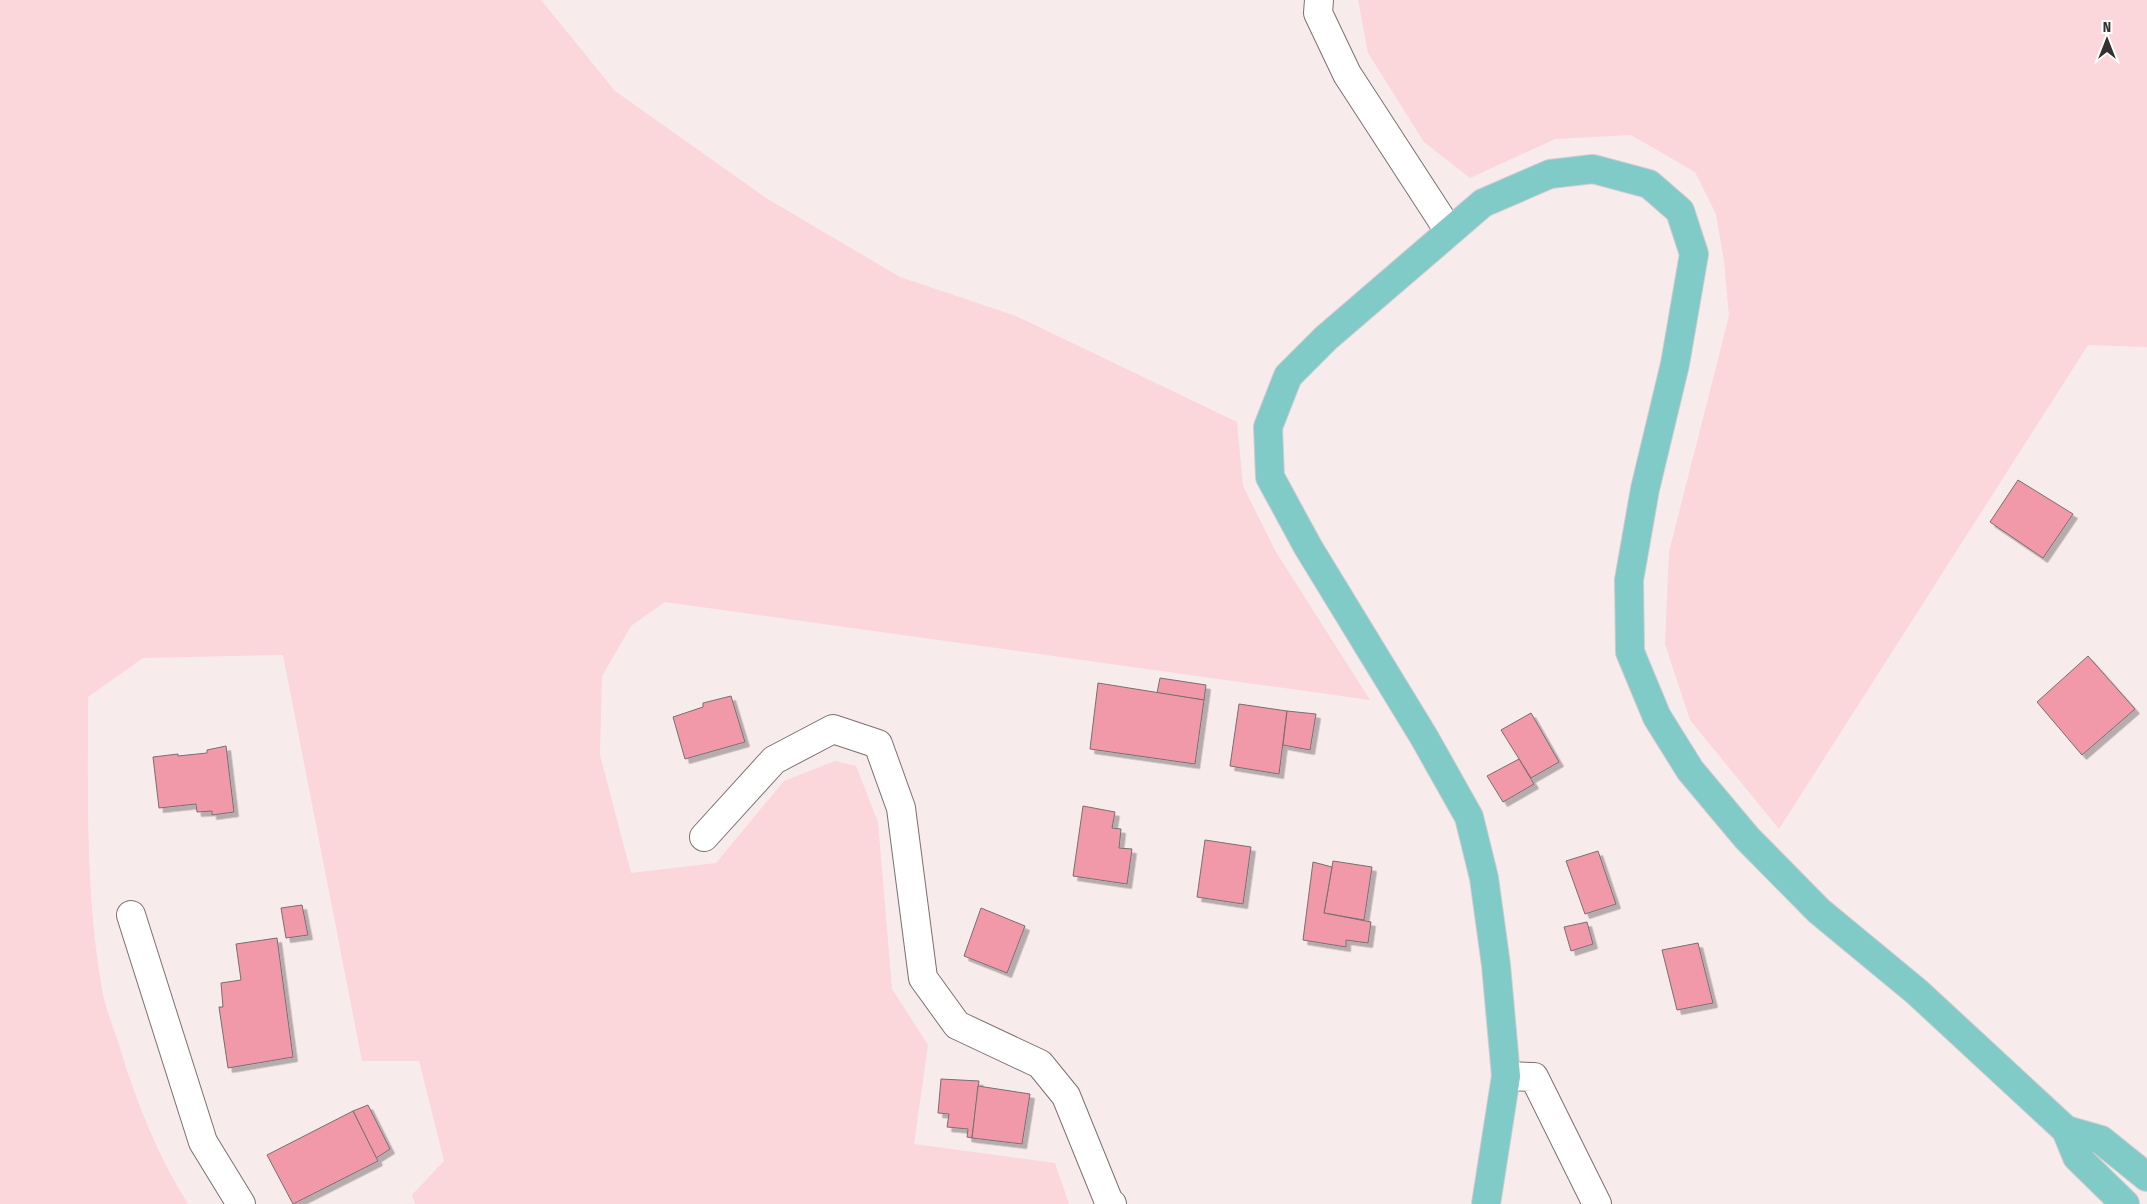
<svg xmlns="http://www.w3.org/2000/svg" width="2147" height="1204" font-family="'Fira Sans Condensed',sans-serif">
	<defs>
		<filter id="shadow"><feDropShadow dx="4.5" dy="4.5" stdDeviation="0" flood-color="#0004"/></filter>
	</defs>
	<rect width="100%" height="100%" fill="#f8ebec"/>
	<g fill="#fbd6db">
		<path d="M0 0H541L615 91 766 198 900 277 1016 316 1237 422 1243 486 1276 552 1370 700 665 602 631 626 602 676 600 755 631 873 716 863 784 781 835 761 856 766 878 822 892 989 928 1045 914 1144 1055 1163 1069 1204H415L412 1195 444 1161 419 1061H362L283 655 143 658 88 697C88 797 85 897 103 995 107 1012 114 1029 119 1045 136 1101 157 1155 188 1204H0Z"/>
		<polygon points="1358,0 2147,0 2147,347 2088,345 1779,829 1690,720 1665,644 1669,552 1729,316 1724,261 1716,214 1695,172 1631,135 1555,139 1470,178 1424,142 1368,53"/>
	</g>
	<g fill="#f198a9" stroke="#796e6f" filter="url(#shadow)">
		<polygon points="2018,480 2073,514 2043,558 1990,522"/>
		<polygon points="2088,656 2135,709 2082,755 2037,702"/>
		<polygon points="1160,678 1206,685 1204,700 1157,693"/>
		<polygon points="1098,683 1204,700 1195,764 1090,749"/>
		<polygon points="731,696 745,742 685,759 673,717 703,707 703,703"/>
		<polygon points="1239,704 1287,711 1279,774 1230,766"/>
		<polygon points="1287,711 1316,714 1310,750 1283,745"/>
		<polygon points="1531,713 1559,762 1531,778 1501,730"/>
		<polygon points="226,746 234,812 212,815 212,811 197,812 196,804 159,808 153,757 178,754 178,756 207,753 207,750"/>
		<polygon points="1519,759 1534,784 1503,802 1487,776"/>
		<polygon points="1083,806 1115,812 1112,828 1121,829 1119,848 1132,849 1127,884 1073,876"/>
		<polygon points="1205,840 1251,847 1243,904 1197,897"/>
		<polygon points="1598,851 1616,904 1585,914 1566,861"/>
		<polygon points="1333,861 1372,867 1364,920 1324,913"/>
		<polygon points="1313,862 1332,867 1324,913 1371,922 1368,943 1346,940 1346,947 1303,940"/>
		<polygon points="302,905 308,935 286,938 281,908"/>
		<polygon points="981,908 1025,926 1007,973 964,956"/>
		<polygon points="1587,922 1593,944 1571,951 1564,927"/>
		<polygon points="277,938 293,1057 228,1068 219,1007 223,1007 221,983 241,980 236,944"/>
		<polygon points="1698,943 1713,1003 1677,1010 1662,950"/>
		<polygon points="941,1079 979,1081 972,1138 967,1137 968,1129 947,1127 949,1114 938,1113"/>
		<polygon points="978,1086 1030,1094 1022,1144 972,1138"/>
		<polygon points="368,1105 390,1149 376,1158 353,1111"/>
		<polygon points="353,1111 378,1161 293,1204 267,1155"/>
	</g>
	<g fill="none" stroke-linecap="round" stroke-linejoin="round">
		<defs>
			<g id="minor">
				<polyline points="1319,0 1318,13 1347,74 1449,231"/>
				<polyline points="704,837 774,760 833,729 878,744 901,808 923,978 957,1025 1040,1064 1066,1096 1109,1202 1112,1204"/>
				<polyline points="131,915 203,1142 241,1204"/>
				<polyline points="1506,1076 1534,1077 1597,1204"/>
			</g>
			<g id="major">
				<polyline points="2066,1130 2101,1140 2147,1177"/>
				<polyline points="1486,1204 1506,1076 1496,965 1484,878 1469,817 1424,737 1308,547 1270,477 1268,427 1288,376 1326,338 1483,203 1550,174 1593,169 1649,184 1680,211 1694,254 1675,364 1645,489 1629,580 1630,652 1657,717 1690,770 1747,838 1819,911 1917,992 2066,1130 2077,1157 2125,1204"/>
			</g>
		</defs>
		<use href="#minor" stroke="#7c7072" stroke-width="30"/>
		<use href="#major" stroke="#cfcdce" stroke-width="30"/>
		<use href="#minor" stroke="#fff" stroke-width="28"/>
		<use href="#major" stroke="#80cac7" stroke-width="28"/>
	</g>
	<g transform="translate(2107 40)" stroke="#ffffff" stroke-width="4" paint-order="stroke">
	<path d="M0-4L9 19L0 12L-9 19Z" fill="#353031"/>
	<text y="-8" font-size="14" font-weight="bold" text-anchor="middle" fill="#353031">N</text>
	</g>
</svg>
